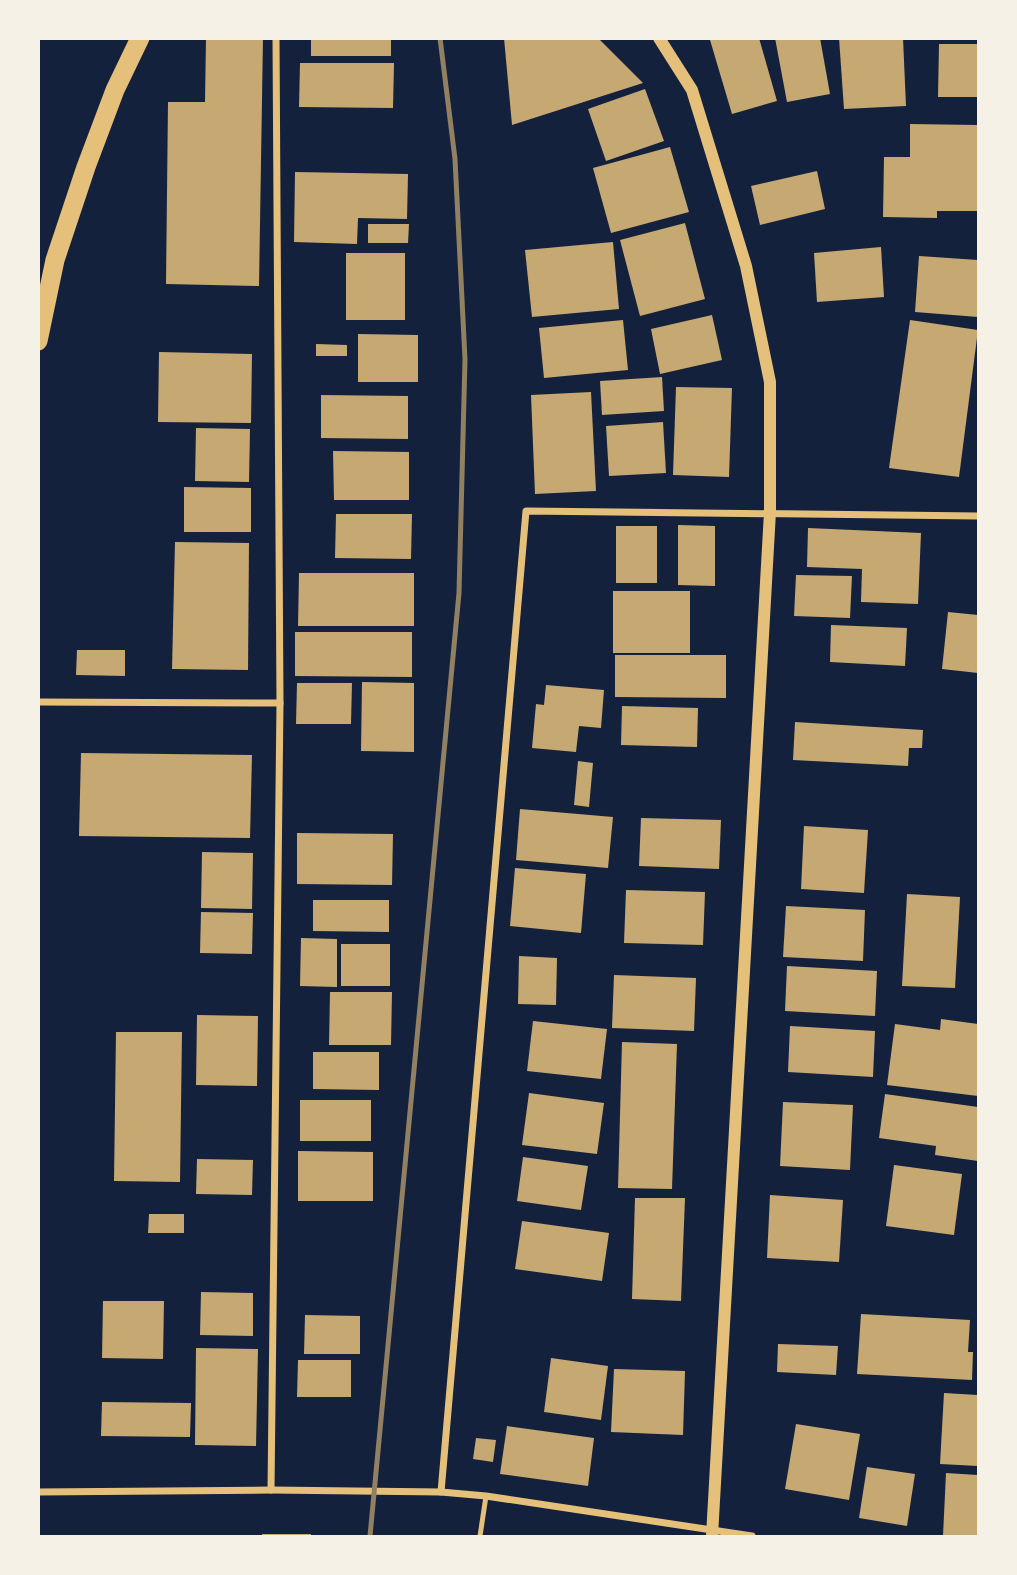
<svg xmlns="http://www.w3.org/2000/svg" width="1017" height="1575" font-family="Bitter,serif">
	<rect width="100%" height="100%" fill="#14213d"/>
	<g fill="#c6a872">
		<polygon points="206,38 263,38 259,286 166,284 168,102 205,102"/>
		<rect x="311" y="38" width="80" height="18"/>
		<polygon points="504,38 598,38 643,83 512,125"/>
		<polygon points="713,38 759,38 777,101 732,114 710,40"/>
		<polygon points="775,38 820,38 830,94 787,102"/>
		<polygon points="839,38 903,38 906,106 844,109"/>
		<polygon points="939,44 978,44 978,97 938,97"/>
		<polygon points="300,63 394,63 393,108 299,107"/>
		<polygon points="645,89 664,141 606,161 588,109"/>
		<polygon points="910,124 978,125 978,211 937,211 937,218 883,217 884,157 910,157"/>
		<polygon points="670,147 689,212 611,233 593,168"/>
		<polygon points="817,171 825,209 760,225 751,186"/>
		<polygon points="295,172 408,174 407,219 358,218 357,244 294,242"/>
		<polygon points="685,223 705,299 640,316 620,240"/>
		<polygon points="368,224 409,224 408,243 368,243"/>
		<polygon points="613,242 619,309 532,317 525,250"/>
		<polygon points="881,247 884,297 817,302 814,253"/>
		<rect x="346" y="253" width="59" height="67"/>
		<polygon points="919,256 978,260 978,317 915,312"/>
		<polygon points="712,315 722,360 660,374 651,329"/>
		<polygon points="623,320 628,370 544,378 539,328"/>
		<polygon points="910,320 978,330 959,477 889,468"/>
		<polygon points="358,334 418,335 418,382 358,382"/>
		<polygon points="316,344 347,345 347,356 316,356"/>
		<polygon points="159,352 252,354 251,423 158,422"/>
		<polygon points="662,377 664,411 602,415 600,381"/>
		<polygon points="676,387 732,388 729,477 673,475"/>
		<polygon points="591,392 596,491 535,494 531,395"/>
		<polygon points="321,395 408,396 408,439 321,438"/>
		<polygon points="663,422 666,473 609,476 606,426"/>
		<polygon points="196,428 250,429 249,482 195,481"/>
		<polygon points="333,451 409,452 409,500 334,500"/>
		<polygon points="184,487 251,488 251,532 184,532"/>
		<polygon points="336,514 412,514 411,559 335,558"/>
		<polygon points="678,525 715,526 715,586 678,585"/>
		<rect x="616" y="526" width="41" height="57"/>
		<polygon points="808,528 921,533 918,604 861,602 862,569 807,567"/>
		<polygon points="175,542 249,543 248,670 172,669"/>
		<polygon points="299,573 414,573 414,626 298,626"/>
		<polygon points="796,575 852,576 850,618 794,616"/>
		<rect x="613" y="591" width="77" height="62"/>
		<polygon points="948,612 978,615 978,673 942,669"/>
		<polygon points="831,625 907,628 905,666 830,662"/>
		<polygon points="295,632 412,632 412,677 295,676"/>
		<polygon points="77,650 125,650 125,676 76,675"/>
		<polygon points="615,655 726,655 726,698 615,697"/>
		<polygon points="362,682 414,683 414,752 361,751"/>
		<polygon points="297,683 352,683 351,724 296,724"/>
		<polygon points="546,685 604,690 601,728 579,726 576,752 532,748 536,704 544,705"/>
		<polygon points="622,706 698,708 697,747 621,745"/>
		<polygon points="795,722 923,730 922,748 909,748 908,766 793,760"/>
		<polygon points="81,753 252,755 250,838 79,836"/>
		<polygon points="578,761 593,763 589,807 574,805"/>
		<polygon points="520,809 613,817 608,868 516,860"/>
		<polygon points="641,818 721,820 719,869 639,866"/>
		<polygon points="804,826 868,830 864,893 801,889"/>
		<polygon points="297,833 393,834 392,885 297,884"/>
		<polygon points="202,852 253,853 252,909 201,908"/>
		<polygon points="515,868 586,874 581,933 510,926"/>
		<polygon points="626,890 705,892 703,945 624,943"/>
		<polygon points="907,894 960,897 955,988 902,986"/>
		<polygon points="313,900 389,900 389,932 313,931"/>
		<polygon points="786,906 865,910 863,961 783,957"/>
		<polygon points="201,912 253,913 252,954 200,953"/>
		<polygon points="301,938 337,939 337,987 300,986"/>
		<rect x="341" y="944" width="49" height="42"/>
		<polygon points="519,956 557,958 556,1005 518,1004"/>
		<polygon points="787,966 877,971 875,1016 785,1011"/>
		<polygon points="614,975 696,978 694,1031 612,1028"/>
		<polygon points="330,992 392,992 391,1045 329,1045"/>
		<polygon points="197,1015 258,1016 257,1086 196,1085"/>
		<polygon points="941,1019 978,1024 978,1096 887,1085 895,1024 940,1030"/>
		<polygon points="533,1021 607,1029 601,1079 527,1071"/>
		<polygon points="790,1026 875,1031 873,1077 788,1072"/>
		<polygon points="116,1032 182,1032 180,1182 114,1181"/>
		<polygon points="622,1042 677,1044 672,1189 618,1188"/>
		<polygon points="313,1052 379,1052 379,1090 313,1089"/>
		<polygon points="529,1093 604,1103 597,1154 522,1145"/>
		<polygon points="885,1094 978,1107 978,1161 935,1155 936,1146 879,1138"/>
		<rect x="300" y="1100" width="71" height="41"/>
		<polygon points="783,1102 853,1105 850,1170 780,1166"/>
		<polygon points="298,1151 373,1152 373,1201 298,1201"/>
		<polygon points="523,1157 588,1166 581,1210 517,1201"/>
		<polygon points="197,1159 253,1160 252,1195 196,1194"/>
		<polygon points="894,1165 962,1174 954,1235 886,1226"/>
		<polygon points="770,1195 843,1200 839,1262 767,1258"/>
		<polygon points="635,1198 685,1198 681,1301 632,1299"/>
		<polygon points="149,1214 184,1214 184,1233 148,1233"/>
		<polygon points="522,1221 609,1233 602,1281 515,1269"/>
		<polygon points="201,1292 253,1293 253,1336 200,1335"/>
		<polygon points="103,1301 164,1301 163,1359 102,1358"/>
		<polygon points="861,1314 970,1320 968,1352 973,1352 972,1380 857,1374"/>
		<polygon points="305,1315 360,1316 360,1354 304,1354"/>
		<polygon points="778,1344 838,1346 836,1375 777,1372"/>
		<polygon points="196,1348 258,1349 256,1446 195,1445"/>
		<polygon points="551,1358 608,1366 601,1420 544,1412"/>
		<polygon points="298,1360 351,1360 351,1397 297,1397"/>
		<polygon points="614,1369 685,1371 683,1435 611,1432"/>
		<polygon points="944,1393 978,1395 978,1466 940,1464"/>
		<polygon points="102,1402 191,1403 190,1437 101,1436"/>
		<polygon points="796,1424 860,1434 849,1500 785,1489"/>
		<polygon points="507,1426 594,1438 588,1486 500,1474"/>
		<polygon points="476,1438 496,1440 493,1462 473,1459"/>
		<polygon points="867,1467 915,1474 907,1526 859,1518"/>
		<polygon points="946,1473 978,1475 978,1536 943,1536"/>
		<rect x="262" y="1534" width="49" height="2"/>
	</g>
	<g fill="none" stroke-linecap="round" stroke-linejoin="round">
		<polyline stroke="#e5c07b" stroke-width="5" points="480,1536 486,1496"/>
		<g stroke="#e5c07b" stroke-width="7">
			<polyline points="38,702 280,703"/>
			<polyline points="271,1490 280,703 276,38"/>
			<polyline points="38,1492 271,1490 441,1492 486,1496 752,1536"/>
			<polyline points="441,1492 526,511 978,516"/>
		</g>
		<polyline stroke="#e5c07b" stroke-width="12" points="659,38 692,90 746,266 770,382 770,512 712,1536"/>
		<polyline stroke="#e5c07b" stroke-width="19" points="38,341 55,260 86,167 115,90 140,38"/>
		<polyline stroke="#918062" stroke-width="5" points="370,1536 459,593 465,359 455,159 440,38"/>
	</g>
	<rect width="1017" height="1575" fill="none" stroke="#f6f1e7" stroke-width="80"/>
</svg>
